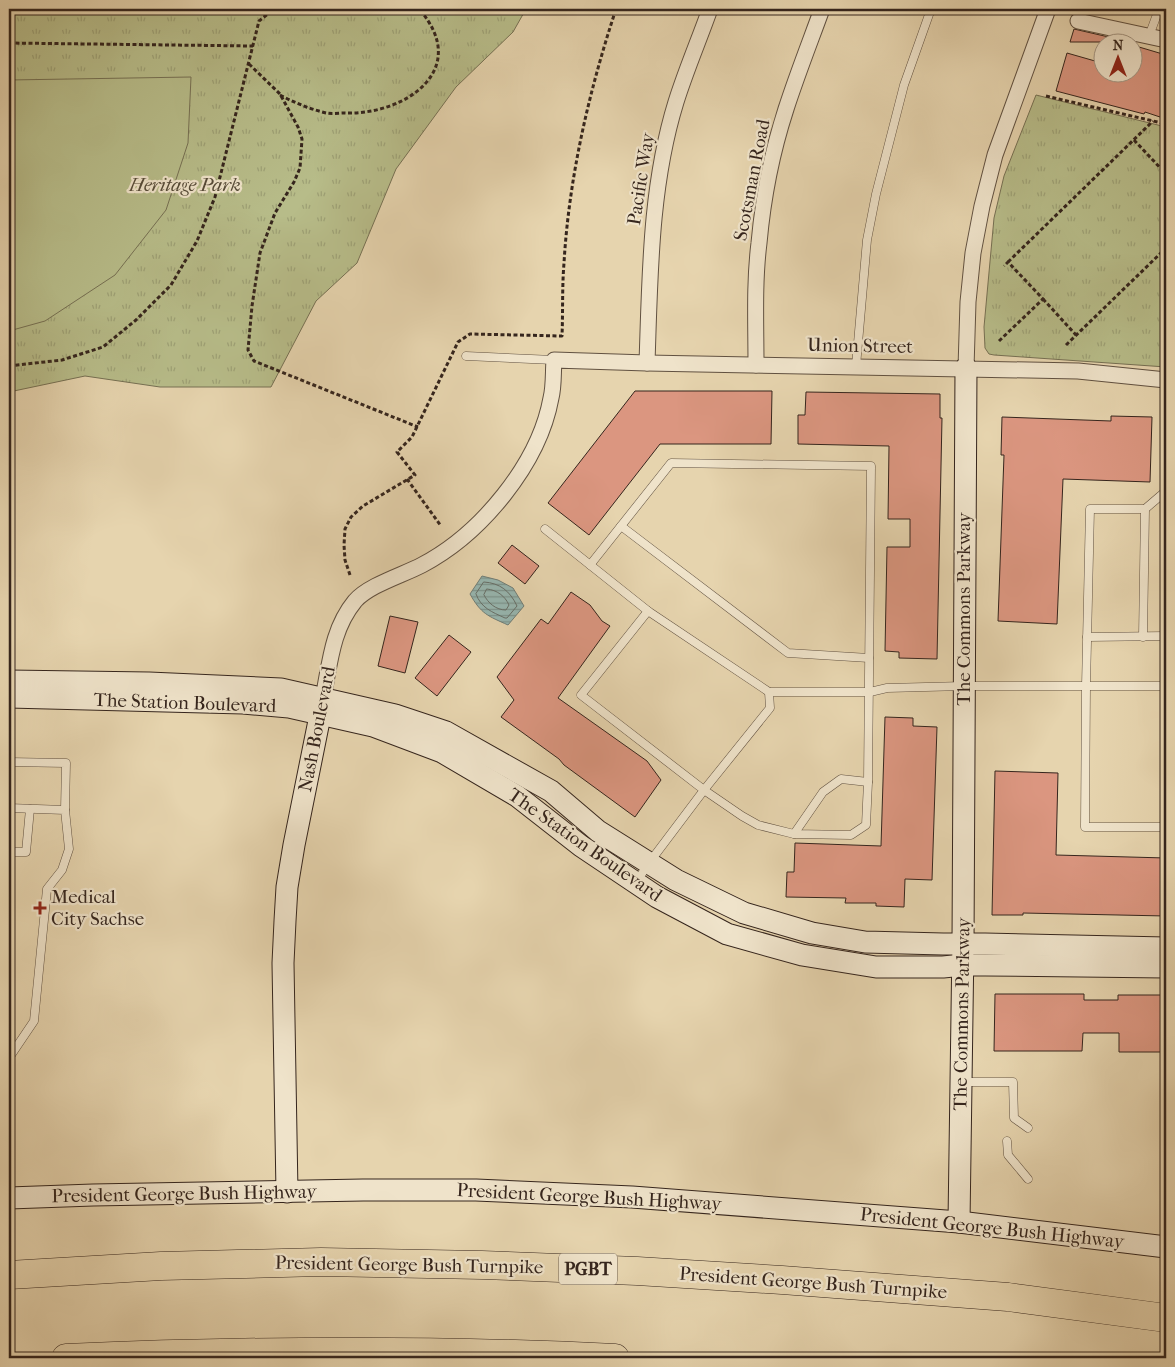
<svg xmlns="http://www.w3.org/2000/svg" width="1175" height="1367" font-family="'IM FELL French Canon',serif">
	<defs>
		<pattern id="park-tufts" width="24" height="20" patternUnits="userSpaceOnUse" patternTransform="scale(1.25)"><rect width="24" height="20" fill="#b7bc89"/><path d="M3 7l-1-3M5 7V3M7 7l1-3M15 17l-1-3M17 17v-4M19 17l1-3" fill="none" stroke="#9ea176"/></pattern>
		<pattern id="water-rules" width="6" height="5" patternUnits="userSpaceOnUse" patternTransform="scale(1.25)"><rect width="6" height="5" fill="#97b7b1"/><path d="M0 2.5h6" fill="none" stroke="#7c958f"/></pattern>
	</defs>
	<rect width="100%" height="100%" fill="#e6d4ae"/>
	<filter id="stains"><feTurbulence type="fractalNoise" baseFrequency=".004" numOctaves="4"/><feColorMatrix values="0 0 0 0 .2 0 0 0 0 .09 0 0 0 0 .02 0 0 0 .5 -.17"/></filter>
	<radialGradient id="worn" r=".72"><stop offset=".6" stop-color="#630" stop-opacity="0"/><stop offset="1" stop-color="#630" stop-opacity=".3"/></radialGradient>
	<g fill="url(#park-tufts)" stroke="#767053">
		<polygon points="9,9 526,9 513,32 456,87 396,169 357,263 316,301 271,387 160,387 85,376 9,392"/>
		<polygon points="1036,95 1166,127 1166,367 994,355 989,354 985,348 984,327 994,218 1004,176"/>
	</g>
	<polygon fill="#b7bc89" stroke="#767053" points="191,77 188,143 166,210 115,275 45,321 9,331 9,80"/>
	<path fill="url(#water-rules)" stroke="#707d76" d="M482 576 498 580 513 588 524 606 508 625C488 616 481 614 470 594Z"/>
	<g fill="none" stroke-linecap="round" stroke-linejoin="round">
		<g stroke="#666e67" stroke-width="1">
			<path d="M484 582C500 583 510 591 517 606L507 618H505C492 612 481 608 476 594Z"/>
			<path d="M487 589C497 590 505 596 509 605L506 610C496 610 488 603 484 595Z"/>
		</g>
	</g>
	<g fill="#db9680" stroke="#35251d">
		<polygon points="1074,29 1113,38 1113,42 1070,42"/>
		<polygon points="1139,47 1166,55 1166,119 1145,112 1144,114 1056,91 1067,53 1102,63 1102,72 1134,72"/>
		<polygon points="635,391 772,391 771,444 660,444 589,535 548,503"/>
		<polygon points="806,392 940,394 940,418 942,418 937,659 899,658 899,652 885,651 887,547 910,547 910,519 888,519 889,446 798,444 798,415 805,415"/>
		<polygon points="1111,416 1152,417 1150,482 1063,479 1057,624 998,621 1004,455 1001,455 1002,417 1111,421"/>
		<polygon points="512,545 539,566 525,584 498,563"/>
		<polygon points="571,592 590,605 602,621 610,626 558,698 647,761 661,780 635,817 564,765 559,759 501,717 514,700 497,677 541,619 548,624"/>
		<polygon points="390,616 418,622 405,673 378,666"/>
		<polygon points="449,635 471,652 437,696 415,678"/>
		<polygon points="885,717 913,718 913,726 937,727 932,880 905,879 904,907 876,906 876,903 845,903 846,898 786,897 787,872 794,872 795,843 881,846"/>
		<polygon points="995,771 1058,773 1056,855 1166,858 1166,916 1023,913 1023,915 992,915"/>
		<polygon points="995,994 1084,994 1084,1000 1118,1000 1118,995 1166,995 1166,1052 1119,1052 1119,1033 1083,1033 1082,1051 994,1051"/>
	</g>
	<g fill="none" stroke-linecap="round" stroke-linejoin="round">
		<defs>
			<g id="lane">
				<polyline points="1149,36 1159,9"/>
				<polyline points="466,356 554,360"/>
				<polyline points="856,366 867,240 876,194 904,85 931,9"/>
				<polyline points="1166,491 1145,509 1090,509 1086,686 1085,827 1166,827"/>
				<polyline points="621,526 788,653 869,658"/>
				<polyline points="545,529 648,611"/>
				<polyline points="590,565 671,463 871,466 868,782 866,825 851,835 794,834 758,825 742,816 704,790 770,708 769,692"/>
				<polyline points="1087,637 1166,636"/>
				<polyline points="1143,637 1145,509"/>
				<polyline points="9,762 66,763 65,810"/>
				<polyline points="9,808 65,810 69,849 62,870 47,889 34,1021 9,1058"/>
				<polyline points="794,834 823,792 841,779 868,782"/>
				<polyline points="9,852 26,852 30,809"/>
				<polyline points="637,881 649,863 704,790 581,695 648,611 769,692 870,692 887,688 964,686 1166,686"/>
				<polyline points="963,1082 1013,1082 1014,1118 1028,1128"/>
				<polyline points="1007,1141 1008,1155 1028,1179"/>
			</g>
			<g id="street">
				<polyline points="1078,21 1166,40"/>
				<path d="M647 363C650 276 650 186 676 102 686 70 699 40 710 9"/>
				<path d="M756 365C756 324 754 283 759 243 763 198 772 152 786 109 797 75 810 42 822 9"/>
				<polyline points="966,368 968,302 973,253 982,206 995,155 1048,9"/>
				<path d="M323 698C330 663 332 629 355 601 369 585 403 575 422 565 481 534 539 464 551 398 554 386 553 373 554 360L647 363 1078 371 1166 380"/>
			</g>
			<g id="secondary">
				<polyline points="9,681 149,683 281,689 395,715 446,732 551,791 598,831 676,880 744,913 812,933 865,942 943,944 985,944 1166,948"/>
				<polyline points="9,697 243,703 289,707 373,726 442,752 517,796 581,846 657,897 727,934 802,955 876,967 943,967 963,965 985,965 1166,967"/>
				<polyline points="287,1192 283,963 285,921 287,887 294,845 323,701"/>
				<polyline points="9,1198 93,1195 363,1190 476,1190 632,1197 959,1222 1166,1247"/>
				<polyline points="959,1222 963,944 966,368"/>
			</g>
			<g id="highway">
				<polyline points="9,1275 161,1266 321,1262 482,1265 637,1271 782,1280 1008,1297 1166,1318"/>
				<path d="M66 1358C249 1350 432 1349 615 1358"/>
			</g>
		</defs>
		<use href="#lane" stroke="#615141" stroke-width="9"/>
		<use href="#street" stroke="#615141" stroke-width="17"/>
		<use href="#secondary" stroke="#35251d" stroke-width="23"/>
		<use href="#highway" stroke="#35251d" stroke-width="29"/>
		<g stroke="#35251d" stroke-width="3" stroke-dasharray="4 2.5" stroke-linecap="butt">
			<polyline points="9,43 253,46"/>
			<polyline points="249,64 280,94 298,127 302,139 300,168 294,182 275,213 260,253 252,306 248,350 254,361 418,427"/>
			<path d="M280 95C295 103 310 109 326 113 332 114 339 113 345 113 406 115 472 69 419 9"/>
			<polyline points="1046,96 1166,124"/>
			<polyline points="1134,140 1166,174"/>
			<polyline points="1008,262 1153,121"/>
			<polyline points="1043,299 1076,335"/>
			<polyline points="999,341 1043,299 1008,262 1004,266"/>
			<polyline points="1066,345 1166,248"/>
			<polyline points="9,366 62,360 103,347 136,320 171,285 197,241 215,197 259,21 274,9"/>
			<polyline points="407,479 441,526"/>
			<path d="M350 575 345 560 344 545 345 529 351 517 363 506 415 475 397 452 412 437 458 342 470 334 562 336C563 312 562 287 564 263 569 177 589 91 616 9"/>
		</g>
		<use href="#lane" stroke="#efe3ca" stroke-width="8"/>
		<use href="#street" stroke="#efe3ca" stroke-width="15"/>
		<use href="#secondary" stroke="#efe3ca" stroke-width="21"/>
		<use href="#highway" stroke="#e6d4ae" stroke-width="28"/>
	</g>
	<path fill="#8f2418" stroke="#efe3ca" stroke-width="2" d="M37.5 900.5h5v5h5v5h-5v5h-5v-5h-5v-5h5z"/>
	<g text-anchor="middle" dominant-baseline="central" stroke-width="4.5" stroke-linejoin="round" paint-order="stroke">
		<rect fill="#efe3ca" stroke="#6d5e51" stroke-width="1" x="559" y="1253.5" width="58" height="31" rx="4"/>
		<g font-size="18" font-weight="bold" fill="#35251d">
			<text x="588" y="1269">PGBT</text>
		</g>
		<g font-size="19" fill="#35251d" stroke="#efe3ca">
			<text transform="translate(641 179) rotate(-81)">Pacific Way</text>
			<text transform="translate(752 180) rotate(-79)">Scotsman Road</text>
			<text transform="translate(860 346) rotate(1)">Union Street</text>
			<text transform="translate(964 609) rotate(-90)">The Commons Parkway</text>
			<text transform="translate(185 703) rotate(2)">The Station Boulevard</text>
			<text transform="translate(317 729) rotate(-79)">Nash Boulevard</text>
			<text transform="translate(585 845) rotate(35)">The Station Boulevard</text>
			<text transform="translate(962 1014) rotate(-89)">The Commons Parkway</text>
			<text transform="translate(184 1194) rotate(-1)">President George Bush Highway</text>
			<text transform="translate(589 1197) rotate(3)">President George Bush Highway</text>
			<text transform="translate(992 1228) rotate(6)">President George Bush Highway</text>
			<text transform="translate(409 1265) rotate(1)">President George Bush Turnpike</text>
			<text transform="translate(813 1283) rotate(4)">President George Bush Turnpike</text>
		</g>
		<g font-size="19" font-style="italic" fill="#564b38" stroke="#efe3ca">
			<text x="185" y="185">Heritage Park</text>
		</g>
		<g font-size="19" fill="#35251d" stroke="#efe3ca" text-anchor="start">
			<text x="51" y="897">Medical<tspan x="51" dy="22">City Sachse</tspan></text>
		</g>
	</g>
	<rect width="1175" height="1367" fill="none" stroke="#e6d4ae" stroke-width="30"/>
	<rect x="10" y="10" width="1155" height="1347" fill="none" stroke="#35251d" stroke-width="2.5"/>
	<rect x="15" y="15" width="1145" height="1337" fill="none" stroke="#35251d"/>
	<g transform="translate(1118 58)"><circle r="24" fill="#efe3ca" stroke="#a59785"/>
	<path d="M0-4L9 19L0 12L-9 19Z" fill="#8f2418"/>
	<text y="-8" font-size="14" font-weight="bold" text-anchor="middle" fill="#35251d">N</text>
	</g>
	<rect width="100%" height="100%" filter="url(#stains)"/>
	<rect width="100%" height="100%" fill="url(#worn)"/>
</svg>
